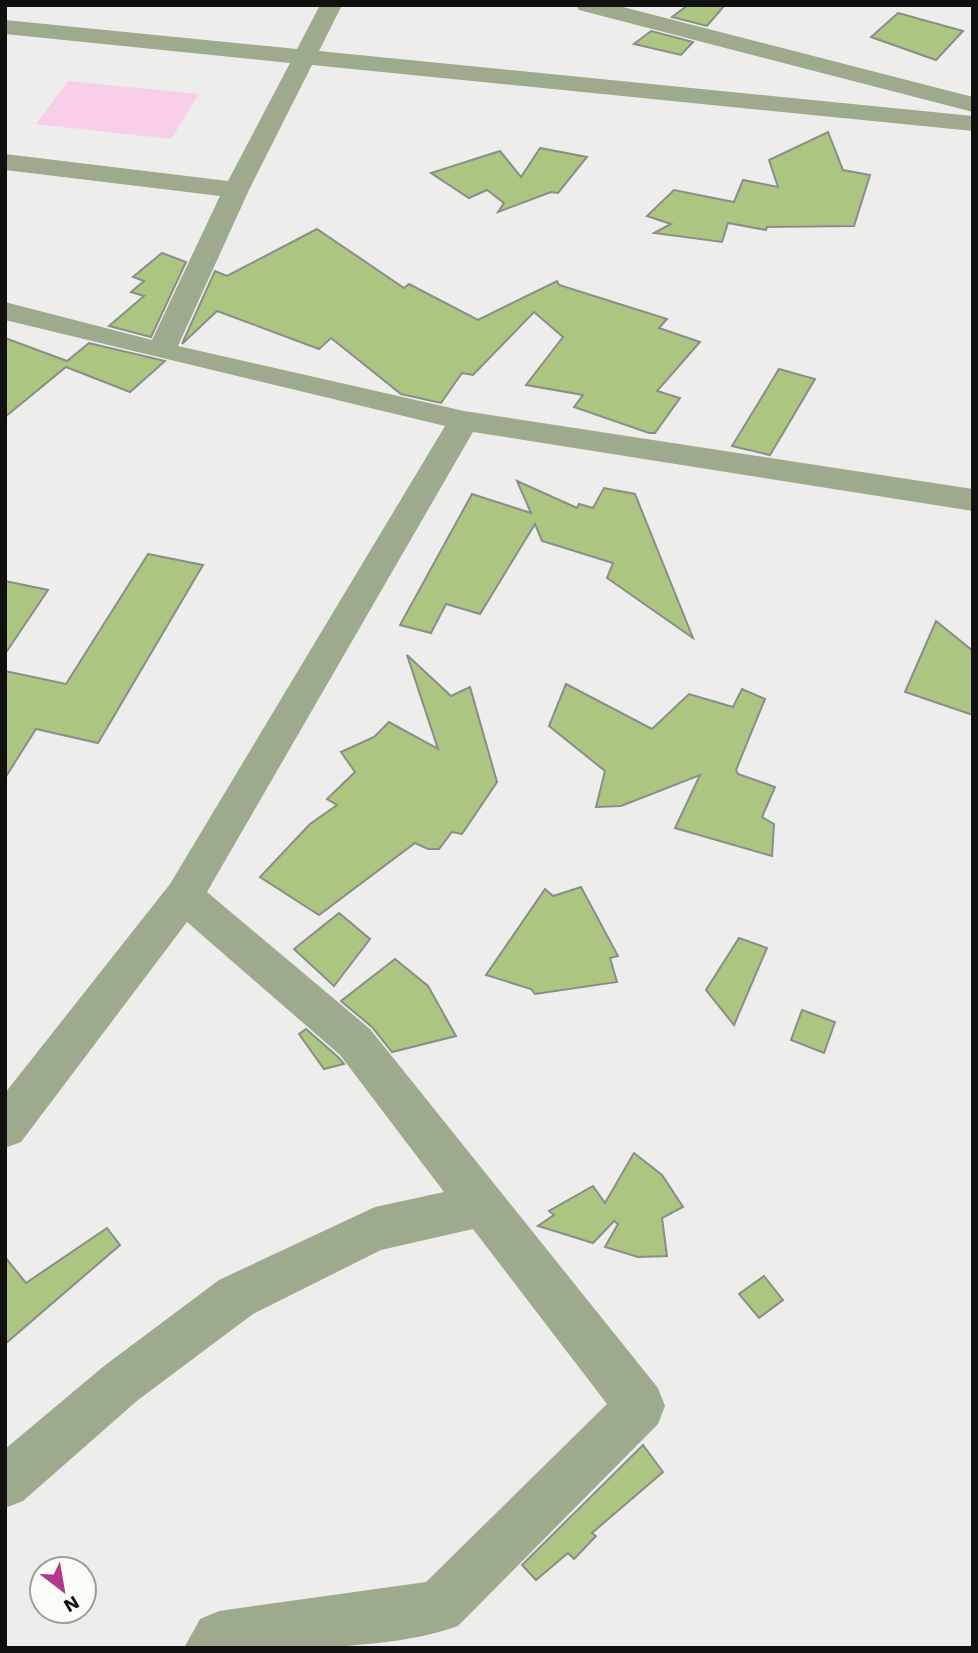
<svg xmlns="http://www.w3.org/2000/svg" width="978" height="1653" font-family="'Work Sans',sans-serif">
	<rect width="100%" height="100%" fill="#edeeeb"/>
	<polygon fill="#f9cee8" points="68,81 199,94 171,139 36,124"/>
	<g fill="#acc581" stroke="#8b8d89" stroke-width="2">
		<polygon points="688,5 725,5 707,26 672,17"/>
		<polygon points="898,13 963,31 936,60 871,37"/>
		<polygon points="651,31 693,42 681,55 634,44"/>
		<polygon points="828,132 843,170 870,175 854,226 767,227 766,230 728,223 722,242 654,233 671,224 647,216 674,190 734,202 743,180 778,187 769,160"/>
		<polygon points="540,148 587,157 558,193 551,192 498,212 504,203 487,190 469,198 431,173 500,151 521,177"/>
		<polygon points="317,229 404,288 409,284 478,320 557,281 559,285 667,319 659,328 700,342 657,391 680,398 655,433 649,433 574,407 583,395 526,385 563,337 534,312 473,375 462,373 441,403 401,394 331,338 319,349 217,311 182,344 215,271 227,276"/>
		<polygon points="162,253 186,262 151,337 109,326 144,296 131,292 144,281 133,277"/>
		<polygon points="5,338 67,361 89,343 165,361 130,392 66,367 5,417"/>
		<polygon points="779,369 815,379 770,455 732,446"/>
		<polygon points="517,481 577,508 579,504 593,508 604,488 635,494 693,638 607,578 613,563 542,541 535,524 480,614 446,604 431,633 400,625 472,494 531,513"/>
		<polygon points="148,554 203,565 98,743 36,729 5,778 5,671 66,684"/>
		<polygon points="5,581 48,590 5,654"/>
		<polygon points="936,621 973,651 973,715 905,692"/>
		<polygon points="407,655 451,696 470,687 497,782 462,834 452,832 439,849 428,849 415,843 319,915 260,877 310,824 337,805 327,799 355,772 341,752 374,737 389,722 438,749"/>
		<polygon points="566,684 652,729 689,694 733,707 742,689 765,699 736,770 738,774 775,787 762,817 774,824 772,856 675,828 700,775 621,806 596,807 605,771 549,726"/>
		<polygon points="581,887 618,956 610,958 617,982 535,994 531,989 486,975 545,889 553,896"/>
		<polygon points="339,913 370,939 334,986 294,949"/>
		<polygon points="739,938 767,948 734,1025 706,990"/>
		<polygon points="395,959 428,986 456,1036 392,1052 372,1027 341,1001"/>
		<polygon points="802,1010 835,1022 824,1053 791,1040"/>
		<polygon points="306,1029 338,1057 344,1064 324,1069 299,1034"/>
		<polygon points="634,1153 662,1175 683,1207 662,1218 667,1256 638,1257 605,1247 618,1224 614,1221 593,1243 538,1226 554,1215 549,1211 593,1186 605,1203"/>
		<polygon points="107,1228 120,1245 5,1344 5,1257 26,1283"/>
		<polygon points="764,1276 783,1300 759,1318 739,1294"/>
		<polygon points="643,1445 663,1472 592,1533 596,1536 574,1559 568,1553 536,1580 522,1565"/>
	</g>
	<g fill="none" stroke-linecap="round" stroke-linejoin="round">
		<g fill="#9eaa8d" fill-rule="evenodd">
			<path d="M320 5H342L319 51 973 116V131L312 65 249 190 178 346 464 411 973 489V511L473 432 207 892 370 1029 658 1388 665 1406 658 1424 458 1626C384 1653 264 1648 184 1648L200 1619 219 1611 426 1582 607 1404 473 1229 381 1250 253 1314 138 1400 23 1501 5 1508V1449L104 1366 219 1280 375 1207 444 1192 340 1055 187 922 21 1142 5 1148V1093L170 884 445 426 5 320V302L152 340 220 196 5 170V154L228 181 290 63 5 34V20L297 49Z"/>
			<polygon points="576,5 615,5 973,97 973,112 579,10"/>
		</g>
	</g>
	<rect width="978" height="1653" fill="none" stroke="#10110f" stroke-width="14"/>
	<g transform="translate(63 1590) rotate(149)"><circle r="33" fill="#fafcf8" stroke="#9c9e9b" stroke-width="2"/>
	<path d="M0-5L12 26L0 18L-12 26Z" fill="#b0388d"/>
	<text y="-10" font-size="19" font-weight="bold" text-anchor="middle" fill="#10110f">N</text>
	</g>
</svg>
